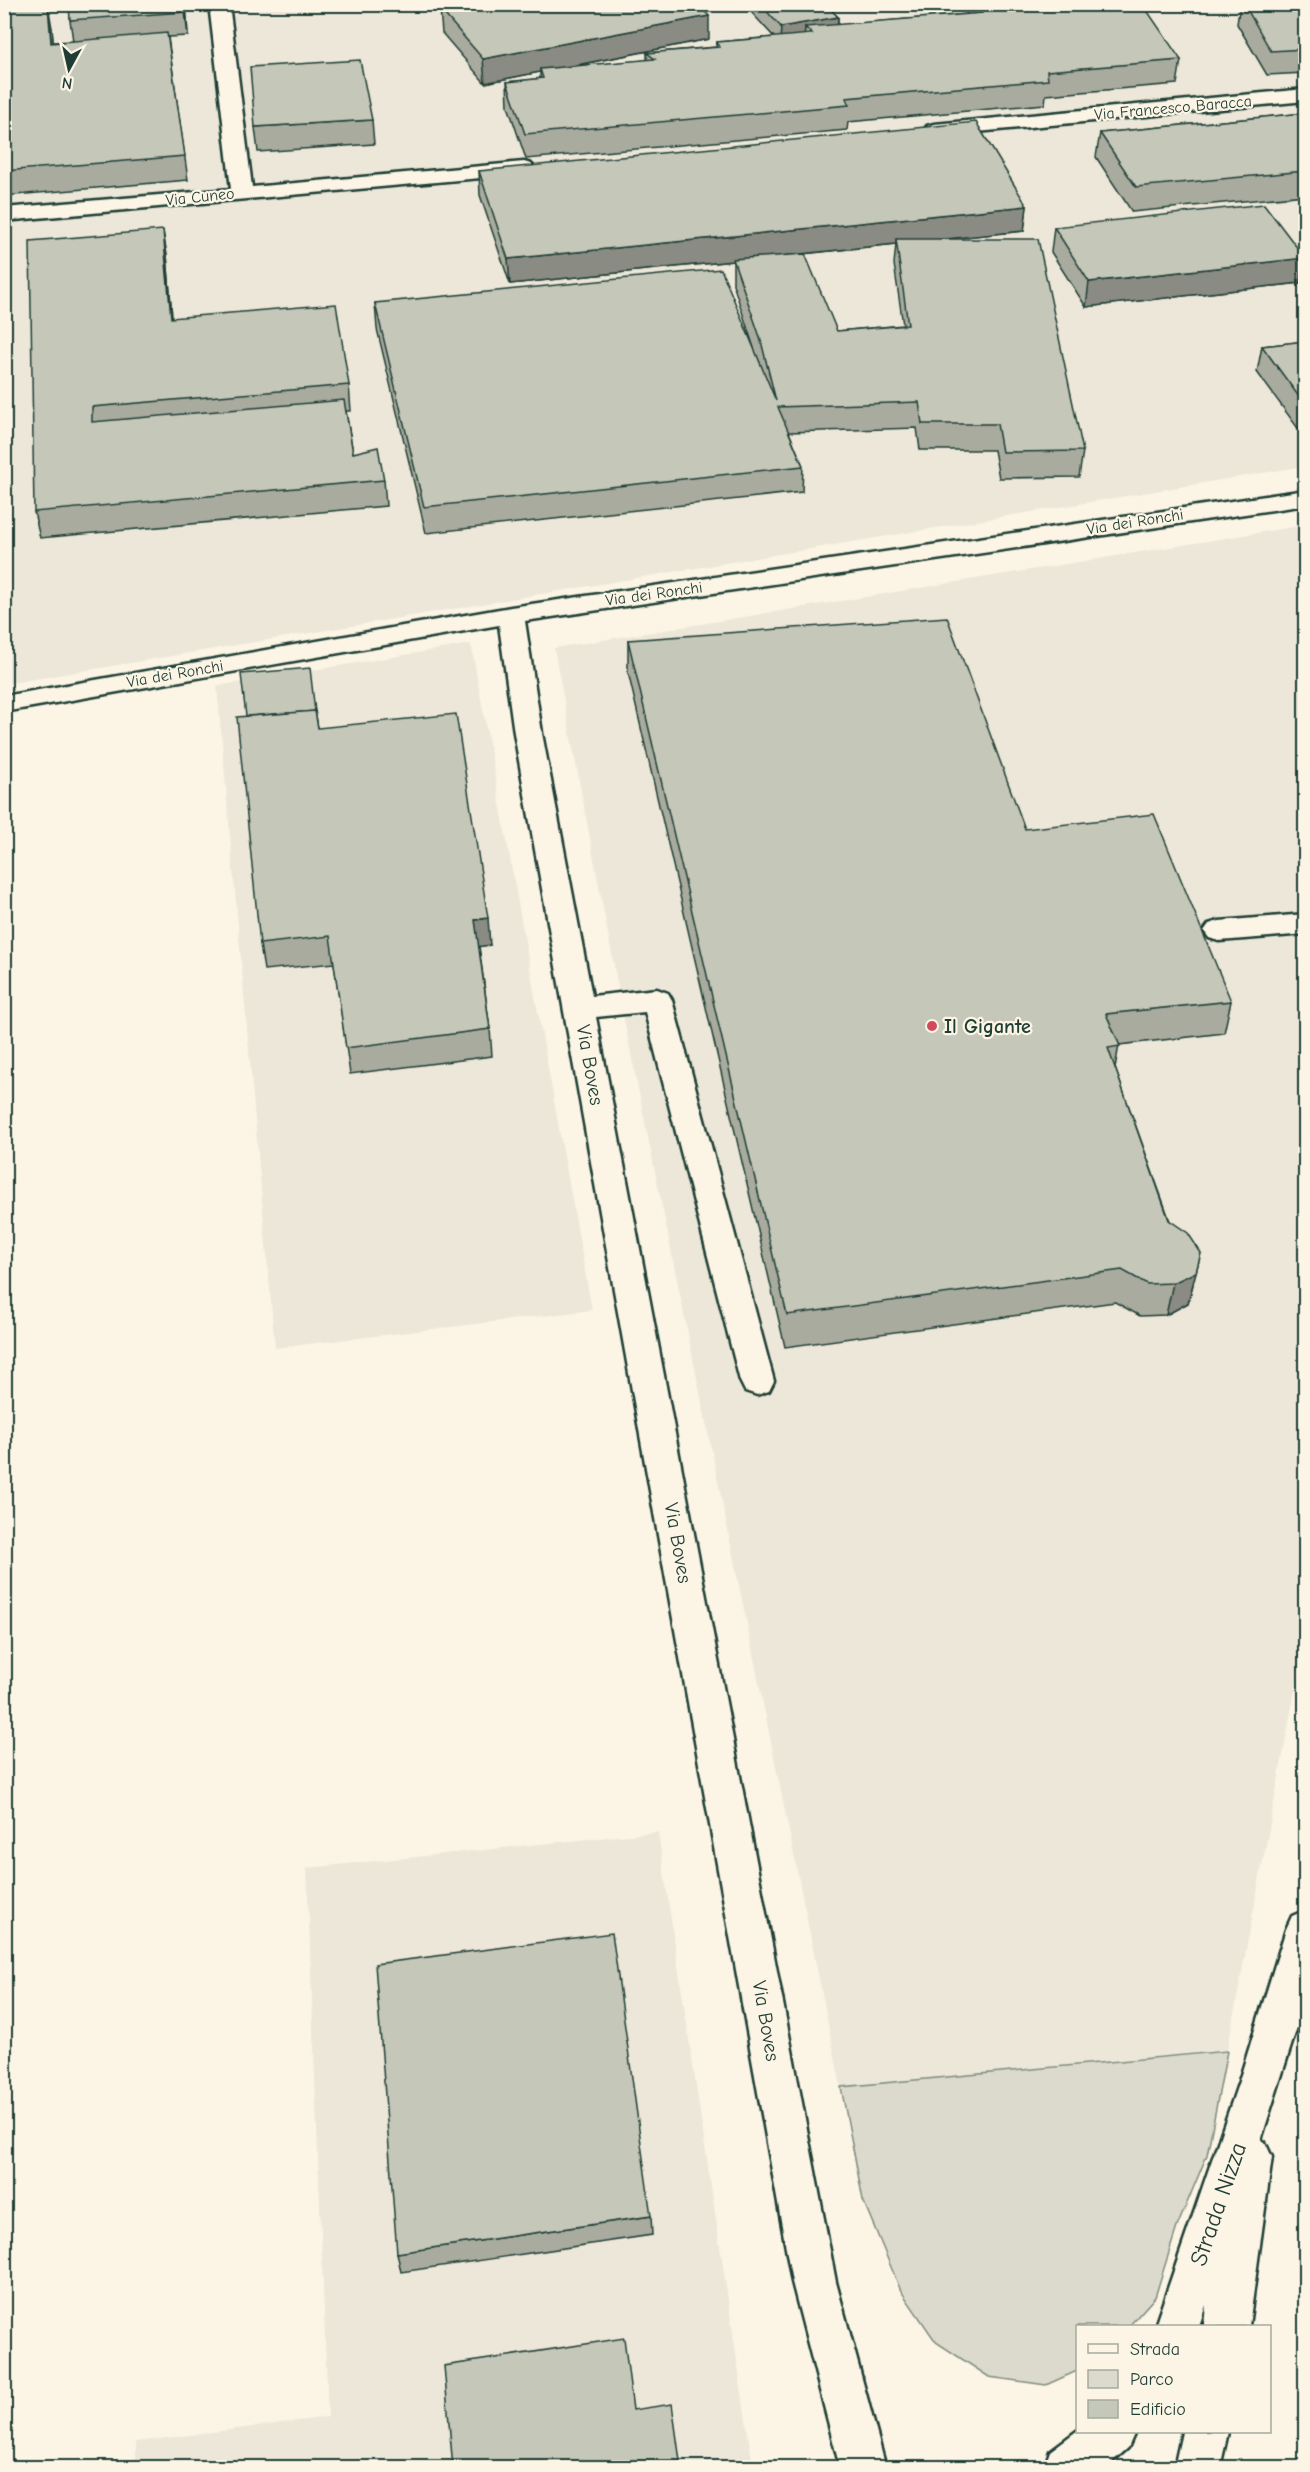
<svg xmlns="http://www.w3.org/2000/svg" width="1310" height="2472" font-family="'Comic Neue',sans-serif">
	<rect width="100%" height="100%" fill="#fcf5e5"/>
	<filter id="ink" filterUnits="userSpaceOnUse"><feTurbulence type="fractalNoise" baseFrequency=".0167" numOctaves="2"/><feDisplacementMap in="SourceGraphic" scale="12" xChannelSelector="R" yChannelSelector="G"/><feConvolveMatrix kernelMatrix="1 2 1 2 8 2 1 2 1" color-interpolation-filters="sRGB"/></filter>
	<g filter="url(#ink)">
		<g fill="#ece7d8">
			<polygon points="5,5 1305,5 1305,466 5,684"/>
			<polygon points="1305,525 1305,1638 1227,2051 841,2087 625,1024 554,648"/>
			<polygon points="471,644 592,1310 275,1348 217,686"/>
			<polygon points="658,1832 753,2467 136,2468 136,2442 328,2417 307,1868"/>
		</g>
		<polygon fill="#dcdacc" stroke="#7e8c80" stroke-width="1.5" points="1227,2051 1207,2155 1177,2227 1155,2297 1129,2326 1078,2326 1077,2371 1046,2385 989,2377 936,2342 901,2291 863,2200 841,2087"/>
		<g fill="none" stroke-linecap="round" stroke-linejoin="round">
			<defs>
				<g id="minor">
					<polygon points="209,4 229,4 252,187 524,162 531,164 535,168 531,172 524,174 4,221 4,208 231,189"/>
					<polygon points="1306,89 1306,101 934,136 927,134 924,130 927,126 934,124"/>
					<polygon points="1306,490 1306,505 525,621 542,733 592,996 657,989 668,993 672,1000 774,1381 769,1391 757,1395 745,1391 740,1381 645,1012 596,1017 836,2282 886,2468 840,2468 792,2282 514,733 499,625 4,712 4,696 511,607"/>
					<polygon points="1306,914 1306,934 1219,941 1209,938 1204,931 1209,924 1219,921"/>
					<polygon points="1306,1910 1306,1999 1261,2140 1265,2142 1272,2157 1249,2326 1204,2326 1206,2305 1199,2326 1155,2326 1239,2081 1286,1929 1292,1916"/>
					<polygon points="1078,2430 1078,2432 1135,2432 1128,2448 1105,2468 1044,2468 1050,2451"/>
					<polygon points="1182,2432 1228,2432 1220,2468 1174,2468"/>
				</g>
			</defs>
			<use href="#minor" stroke="#1f3d34" stroke-width="5"/>
			<use href="#minor" fill="#fcf5e5" fill-rule="evenodd"/>
		</g>
		<g fill="#a9ab9f" stroke="#1f3d34" stroke-width="1.5" fill-rule="evenodd">
			<polygon points="186,4 188,36 168,37 188,180 4,196 4,8 52,28 53,42 73,41 70,20"/>
			<polygon points="752,4 826,4 838,17 838,25 967,14 962,4 1121,4 1123,8 1181,60 1177,84 1046,95 1045,104 848,122 847,130 526,159 508,106 507,82 540,79 540,72 485,83 442,33 440,9 709,39 568,67 647,60 647,53 716,47 717,42 774,37 752,13"/>
			<polygon points="1240,4 1305,4 1305,73 1267,75 1237,24"/>
			<polygon points="1305,113 1305,195 1132,212 1096,157 1100,133"/>
			<polygon points="372,120 374,144 258,152 255,127"/>
			<path d="M479 171 1027 206 1024 231 942 239 1083 451 1079 477 999 478 994 450H920L917 428 789 432 803 466 802 492 426 533 377 329 375 303 755 351 733 284V261L510 284 480 195ZM896 244 894 264 903 325 837 331 784 256Z"/>
			<polygon points="1054,227 1305,258 1300,283 1086,307 1051,252"/>
			<polygon points="167,255 172,318 349,385 351,411 346,411 353,453 384,480 386,506 40,538 34,512"/>
			<polygon points="1305,341 1305,438 1257,372 1262,346"/>
			<polygon points="628,640 1025,829 1231,1001 1224,1033 1119,1045 1115,1068 1193,1285 1188,1303 1166,1315 1140,1316 1115,1302 785,1347 628,672"/>
			<polygon points="316,715 318,728 490,945 479,946 490,1029 492,1056 350,1074 334,963 264,970 260,944"/>
			<polygon points="651,2216 652,2235 401,2272 397,2253"/>
		</g>
		<g fill="#8a8b82" stroke="#1f3d34" stroke-width="1.5">
			<polygon points="185,4 186,4 188,36 185,12"/>
			<polygon points="48,5 52,28 55,66 51,43"/>
			<polygon points="709,16 709,39 541,72 540,69 540,72 485,83 483,59"/>
			<polygon points="838,17 837,34 812,34 805,27 804,40 780,44 781,27"/>
			<polygon points="1027,206 1024,231 897,244 896,239 896,244 734,261 733,259 733,261 510,284 508,259"/>
			<polygon points="163,230 167,255 174,343 171,318"/>
			<polygon points="1305,258 1300,283 1086,307 1089,282"/>
			<polygon points="488,918 490,945 477,947 475,920"/>
			<polygon points="1201,1253 1188,1303 1166,1315 1173,1283"/>
		</g>
		<g fill="#c5c7b9" stroke="#1f3d34" stroke-width="1.5">
			<polygon points="69,4 185,4 185,12 70,20"/>
			<polygon points="467,4 698,4 709,16 483,59 440,9"/>
			<polygon points="760,4 826,4 838,17 781,27"/>
			<polygon points="978,4 1121,4 1123,8 1144,6 1181,60 1047,71 1048,80 846,98 849,105 525,134 507,82 543,78 540,69 655,59 647,53 719,47 717,42 812,34 805,27 982,13"/>
			<polygon points="1244,4 1305,4 1305,49 1271,51"/>
			<polygon points="48,5 51,43 167,33 185,156 4,171 4,8"/>
			<polygon points="360,60 372,120 255,127 250,67"/>
			<polygon points="1305,113 1305,171 1136,187 1100,133"/>
			<polygon points="976,122 1027,206 508,259 479,171"/>
			<polygon points="1264,204 1305,258 1089,282 1054,227"/>
			<polygon points="163,230 171,318 336,304 349,385 92,407 92,422 344,400 353,453 378,447 384,480 34,512 30,241"/>
			<polygon points="896,239 1038,239 1083,451 1002,452 997,424 922,424 919,402 778,407 803,466 424,507 375,303 721,269 776,401 760,337 733,259 805,254 837,331 908,325"/>
			<polygon points="1305,341 1305,405 1262,346"/>
			<polygon points="947,617 1025,829 1154,814 1231,1001 1106,1014 1120,1046 1108,1048 1169,1220 1188,1233 1201,1253 1196,1272 1173,1283 1147,1284 1122,1270 787,1315 628,640"/>
			<polygon points="310,668 315,712 315,711 246,716 241,674"/>
			<polygon points="315,711 318,728 456,714 488,918 475,920 490,1029 346,1048 330,936 260,944 237,717"/>
			<polygon points="612,1933 651,2216 397,2253 375,1964"/>
			<polygon points="624,2338 633,2410 672,2404 681,2468 453,2468 444,2366"/>
		</g>
	</g>
	<circle fill="#d1495b" stroke="#fcf5e5" stroke-width="2" cx="932" cy="1026" r="6"/>
	<g text-anchor="middle" dominant-baseline="central" stroke-width="4.5" stroke-linejoin="round" paint-order="stroke">
		<g font-size="16" fill="#1f3d34" stroke="#fcf5e5">
			<text transform="translate(1173 108) rotate(-5)">Via Francesco Baracca</text>
			<text transform="translate(200 197) rotate(-6)">Via Cuneo</text>
			<text transform="translate(1135 522) rotate(-9)">Via dei Ronchi</text>
			<text transform="translate(654 594) rotate(-8)">Via dei Ronchi</text>
			<text transform="translate(175 674) rotate(-10)">Via dei Ronchi</text>
		</g>
		<g font-size="20" font-weight="bold" fill="#1f3d34" stroke="#fcf5e5" text-anchor="start">
			<text x="944" y="1026">Il Gigante</text>
		</g>
		<g font-size="20" fill="#1f3d34" stroke="#fcf5e5">
			<text transform="translate(590 1065) rotate(80)">Via Boves</text>
			<text transform="translate(678 1543) rotate(80)">Via Boves</text>
			<text transform="translate(766 2021) rotate(80)">Via Boves</text>
		</g>
		<g font-size="24" fill="#1f3d34" stroke="#fcf5e5">
			<text transform="translate(1218 2204) rotate(-71)">Strada Nizza</text>
		</g>
	</g>
	<rect width="1310" height="2472" fill="none" stroke="#fcf5e5" stroke-width="24"/>
	<rect x="12" y="12" width="1286" height="2448" fill="none" stroke="#1f3d34" stroke-width="2" filter="url(#ink)"/>
	<rect x="1076" y="2325" width="195" height="108" fill="#fcf5e5" stroke="#a4ab9e" stroke-width="1.5"/>
	<rect x="1088" y="2344" width="30" height="9" fill="#fcf5e5" stroke="#a4ab9e" stroke-width="1.5"/>
	<text x="1130" y="2355" font-size="18" fill="#1f3d34">Strada</text>
	<rect x="1088" y="2370" width="30" height="18" fill="#dcdacc" stroke="#a4ab9e" stroke-width="1.5"/>
	<text x="1130" y="2385" font-size="18" fill="#1f3d34">Parco</text>
	<rect x="1088" y="2400" width="30" height="18" fill="#c5c7b9" stroke="#a4ab9e" stroke-width="1.5"/>
	<text x="1130" y="2415" font-size="18" fill="#1f3d34">Edificio</text>
	<g transform="translate(69 69) rotate(188)" stroke="#fcf5e5" stroke-width="4.5" paint-order="stroke">
	<path d="M0-4.5L10 22L0 15L-10 22Z" fill="#1f3d34"/>
	<text y="-9" font-size="16" font-weight="bold" text-anchor="middle" fill="#1f3d34">N</text>
	</g>
</svg>
